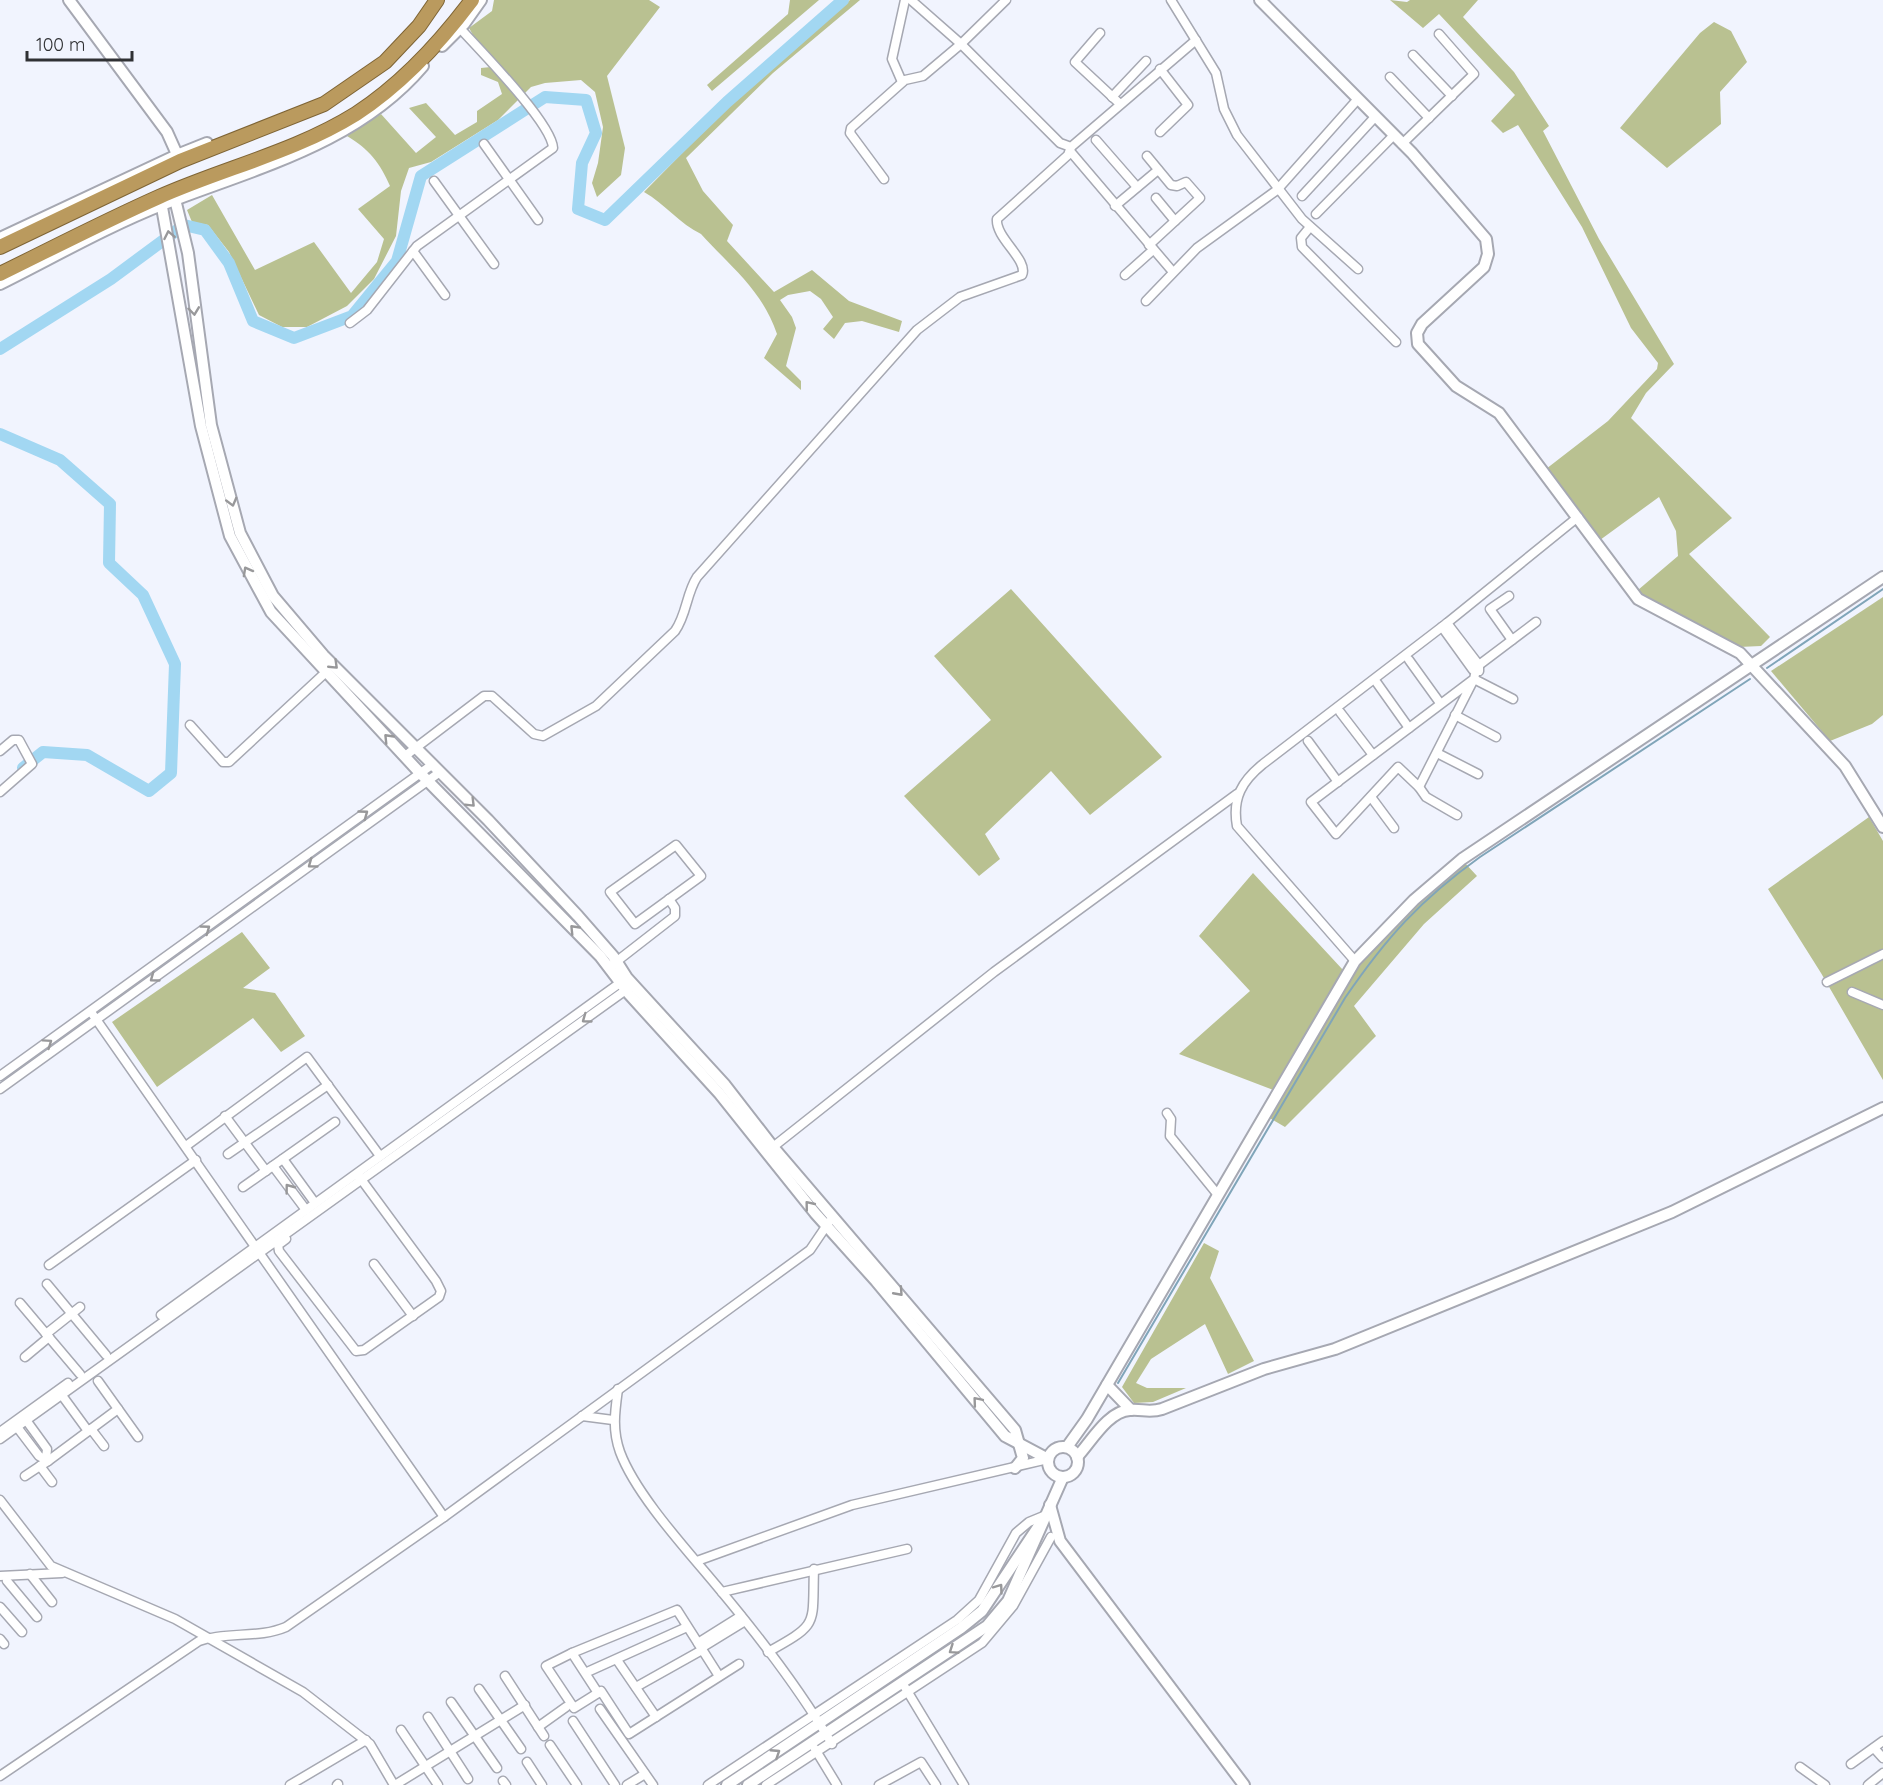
<svg xmlns="http://www.w3.org/2000/svg" width="1883" height="1785" font-family="Quicksand,sans-serif">
	<rect width="100%" height="100%" fill="#f1f4fe"/>
	<g fill="#b9c191">
		<path d="M494 0H649L660 7 607 76 625 148 621 175 597 197 592 183 598 163 603 127 595 92 581 80 545 83 531 87 498 120 431 162 409 168 401 191 396 236 374 279 347 306 307 327H282L259 315 229 252 208 225 192 222 187 210 212 195 255 270 314 242 351 293 377 262 384 239 358 209 390 186C380 163 369 149 347 136L381 114 416 153 436 137 409 108 426 103 455 135 477 122V111L502 94 498 82 481 75V68L491 67 469 28 492 11Z"/>
		<polygon points="790,0 819,0 712,91 707,85 788,14"/>
		<path d="M850 0H860L773 73 686 158 703 191 733 225 727 241 774 292 812 270 849 301 902 321 899 332 862 321 845 323 834 339 823 329 833 317 821 299 810 291 788 295 780 300 792 317 796 328 786 366 801 381V390L764 358 777 334C762 290 731 267 701 234 680 224 665 204 644 192L747 87Z"/>
		<polygon points="1390,0 1407,2 1410,0 1478,0 1463,17 1514,72 1549,126 1543,131 1599,239 1674,364 1646,393 1631,418 1732,518 1689,554 1770,637 1761,646 1739,647 1646,601 1638,590 1678,556 1676,531 1659,497 1600,540 1546,469 1608,421 1657,369 1658,363 1631,328 1582,227 1518,125 1503,133 1491,121 1515,95 1439,14 1423,28"/>
		<polygon points="1714,22 1731,31 1747,62 1720,92 1721,124 1667,168 1620,128 1700,33"/>
		<polygon points="1011,589 1162,757 1090,815 1051,771 985,834 1000,859 979,876 904,796 991,720 934,656"/>
		<polygon points="1883,597 1883,715 1872,724 1830,741 1771,671"/>
		<polygon points="1869,817 1883,841 1883,1080 1821,973 1768,889"/>
		<polygon points="1464,862 1477,876 1424,924 1354,1006 1376,1036 1285,1127 1268,1117 1358,964 1417,903"/>
		<polygon points="1253,873 1343,970 1273,1090 1179,1054 1250,991 1199,936"/>
		<polygon points="242,932 270,968 243,988 275,993 305,1036 281,1052 253,1018 157,1087 112,1022"/>
		<polygon points="1204,1243 1219,1251 1210,1278 1254,1361 1228,1374 1205,1324 1151,1359 1136,1383 1147,1388 1186,1388 1153,1402 1134,1403 1122,1387"/>
	</g>
	<g fill="none" stroke-linecap="round" stroke-linejoin="round">
		<g stroke="#80a5b9" stroke-width="2">
			<polyline points="1767,668 1883,589"/>
			<path d="M1118 1383 1345 998C1386 938 1420 900 1480 857L1750 679"/>
		</g>
		<g stroke="#a2d7f2" stroke-width="12">
			<polyline points="0,349 111,279 184,225 205,230 229,263 253,321 294,338 352,316 397,261 421,176 545,97 586,100 596,133 582,163 578,209 605,220 727,102 843,0"/>
			<polyline points="0,434 60,460 110,504 109,563 143,595 175,664 171,773 149,791 87,755 43,752 23,768"/>
		</g>
		<defs>
			<g id="minor">
				<polyline points="911,0 961,44 1060,143 1071,147 1196,40"/>
				<polyline points="1171,0 1216,73 1224,109 1237,135 1302,219 1358,269"/>
				<polyline points="1100,33 1075,62 1119,103"/>
				<polyline points="1413,55 1452,96"/>
				<polyline points="1160,69 1188,105 1160,132"/>
				<polyline points="1390,77 1429,118"/>
				<polyline points="902,82 892,59 905,0"/>
				<polyline points="1112,97 1146,61"/>
				<polyline points="1096,140 1137,187"/>
				<polyline points="484,144 538,220"/>
				<polyline points="1402,144 1474,74 1439,34"/>
				<polyline points="1070,151 1173,272"/>
				<polyline points="1147,156 1171,185 1177,186 1186,182 1200,198 1149,245"/>
				<polyline points="884,179 850,133 851,128 905,80 923,76 961,44 1006,0"/>
				<polyline points="434,181 494,264"/>
				<polyline points="1302,196 1375,117"/>
				<polyline points="1156,198 1175,221"/>
				<polyline points="1115,206 1158,170"/>
				<polyline points="1316,214 1394,135"/>
				<polyline points="1310,227 1301,238 1302,247 1396,342"/>
				<polyline points="413,251 445,295"/>
				<polyline points="1125,275 1153,250"/>
				<polyline points="1146,301 1197,248 1277,190 1357,100"/>
				<path d="M350 323 367 310 417 246 553 148C552 123 477 47 457 25"/>
				<polyline points="1509,596 1490,609 1512,640"/>
				<polyline points="1442,627 1473,670 1479,671 1479,665 1447,623"/>
				<polyline points="1409,660 1440,703"/>
				<polyline points="1479,665 1536,622"/>
				<polyline points="1476,670 1474,679 1311,802 1336,834 1398,767 1419,787 1474,679 1513,699"/>
				<polyline points="1377,683 1409,728"/>
				<polyline points="1340,712 1373,755"/>
				<polyline points="1455,715 1496,737"/>
				<polyline points="190,725 223,762 229,762 325,673"/>
				<polyline points="1308,741 1338,782"/>
				<polyline points="0,751 13,740 19,740 32,764 0,792"/>
				<polyline points="1437,753 1478,774"/>
				<path d="M405 756 484 696H492L534 734 543 736 596 706 675 631C687 614 686 594 697 577L917 330 960 297 1022 275C1029 260 995 238 997 219L1068 155 1071 147"/>
				<polyline points="1419,787 1426,797 1457,815"/>
				<polyline points="1371,797 1394,828"/>
				<polygon points="676,845 701,876 635,924 610,892"/>
				<path d="M1355 961 1237 826C1232 798 1242 781 1263 764L1447 623 1578 517"/>
				<polyline points="612,965 675,916 675,908 669,899"/>
				<polyline points="1827,982 1883,954"/>
				<polyline points="1852,992 1883,1005"/>
				<polyline points="91,1012 444,1517"/>
				<polyline points="0,1076 433,764"/>
				<polyline points="0,1089 440,772"/>
				<polyline points="1167,1113 1171,1119 1170,1136 1218,1195"/>
				<polyline points="225,1116 266,1171"/>
				<polyline points="186,1146 307,1057 380,1156"/>
				<polyline points="773,1147 994,972 1237,794"/>
				<polyline points="228,1154 328,1085"/>
				<polyline points="283,1159 315,1203"/>
				<polyline points="273,1166 306,1210"/>
				<polyline points="243,1187 335,1122"/>
				<polyline points="286,1239 278,1245 279,1251 356,1351 364,1350 439,1297 441,1291 436,1281 358,1175"/>
				<polyline points="374,1264 413,1316"/>
				<polyline points="49,1265 196,1160"/>
				<polyline points="47,1284 106,1355"/>
				<polyline points="20,1303 80,1374"/>
				<polyline points="161,1315 624,980"/>
				<polyline points="46,1334 80,1307"/>
				<polyline points="25,1357 49,1337"/>
				<path d="M618 1389C615 1411 612 1430 620 1452 636 1495 687 1550 716 1585 758 1635 799 1688 832 1744"/>
				<polyline points="61,1394 88,1431"/>
				<polyline points="118,1409 138,1437"/>
				<polyline points="582,1416 613,1420"/>
				<polyline points="26,1420 47,1449 46,1459"/>
				<polyline points="17,1427 39,1456 48,1461 118,1409 98,1381"/>
				<polyline points="91,1429 104,1446"/>
				<polyline points="0,1432 68,1383"/>
				<polyline points="0,1439 630,987"/>
				<polyline points="48,1461 40,1466 52,1482"/>
				<polyline points="25,1476 40,1466"/>
				<polyline points="0,1500 51,1566 175,1619 303,1692 370,1744 394,1785"/>
				<polyline points="697,1561 852,1505 1048,1459"/>
				<polyline points="30,1574 52,1602"/>
				<polyline points="0,1576 62,1573"/>
				<polyline points="7,1581 37,1617"/>
				<polyline points="722,1592 907,1549"/>
				<polyline points="0,1607 22,1632"/>
				<polyline points="0,1639 4,1644"/>
				<polyline points="698,1643 741,1616"/>
				<polyline points="701,1648 745,1621"/>
				<path d="M768 1652C820 1623 812 1626 814 1569"/>
				<polyline points="572,1653 677,1610 719,1676"/>
				<polyline points="617,1660 656,1717"/>
				<polyline points="585,1673 598,1693 574,1708 546,1666 572,1653 585,1673 687,1627"/>
				<polyline points="505,1676 544,1736"/>
				<polyline points="903,1684 964,1785"/>
				<polyline points="636,1687 702,1650"/>
				<polyline points="479,1689 521,1749"/>
				<polyline points="598,1693 601,1691 629,1734 739,1664"/>
				<polyline points="451,1702 497,1768"/>
				<polyline points="600,1709 653,1785"/>
				<polyline points="428,1717 468,1779"/>
				<polyline points="573,1721 615,1785"/>
				<polyline points="538,1727 566,1707"/>
				<polyline points="401,1730 438,1785"/>
				<polyline points="550,1745 577,1785"/>
				<polyline points="1874,1748 1883,1758"/>
				<polyline points="815,1749 837,1785"/>
				<polyline points="527,1762 542,1785"/>
				<polyline points="1851,1764 1883,1741"/>
				<polyline points="1800,1767 1825,1785"/>
				<path d="M0 1776 199 1641C228 1631 258 1639 286 1627L444 1517 810 1250 829 1222"/>
				<polyline points="503,1781 506,1785"/>
				<polyline points="290,1785 366,1740"/>
				<polyline points="337,1785 338,1784"/>
				<polyline points="395,1785 525,1705"/>
				<polyline points="627,1785 645,1774"/>
				<polyline points="708,1785 957,1620 979,1600 1016,1533 1029,1522 1046,1515"/>
				<polyline points="766,1785 982,1643 1013,1606 1051,1537"/>
				<polyline points="879,1785 921,1762 936,1785"/>
				<polyline points="1868,1785 1883,1773"/>
			</g>
			<g id="tertiary">
				<polyline points="69,0 167,132 180,161"/>
				<polyline points="1260,0 1412,153 1486,239 1488,254 1484,267 1422,324 1417,333 1418,344 1456,386 1499,413 1638,599 1740,653 1845,766 1883,827"/>
				<polyline points="442,46 464,24 481,0"/>
				<polyline points="173,191 188,253 211,425 240,533 273,596 324,656 488,820 578,916 613,956 627,978 725,1085 773,1147 1015,1430 1023,1458 1015,1468"/>
				<polyline points="160,196 201,426 230,536 271,612 420,773 600,956 629,994 719,1093 815,1213 876,1281 1005,1436 1048,1459"/>
				<polyline points="0,238 177,155 207,143"/>
				<path d="M0 284C54 257 108 226 164 204 256 168 357 144 423 66"/>
				<polyline points="1107,1385 1131,1410"/>
				<polyline points="1067,1447 1087,1419 1355,961 1414,900 1462,859 1883,577"/>
				<circle cx="1063" cy="1462" r="15"/>
				<path d="M1077 1457C1091 1442 1108 1411 1130 1410 1142 1409 1150 1413 1162 1409L1264 1369 1335 1349 1672 1212 1883 1108"/>
				<polyline points="1050,1505 1060,1541 1244,1785"/>
				<polyline points="727,1785 961,1628 982,1611 1038,1527"/>
				<polyline points="748,1785 987,1626 1008,1601 1063,1477"/>
			</g>
			<g id="trunk">
				<polyline points="0,247 180,161 324,104 385,62 419,26 437,0"/>
				<path d="M0 274C53 248 105 221 159 197 224 168 295 152 356 114 402 84 439 44 472 0"/>
			</g>
		</defs>
		<use href="#minor" stroke="#a6a8b2" stroke-width="11"/>
		<use href="#tertiary" stroke="#a6a8b2" stroke-width="14"/>
		<use href="#trunk" stroke="#7e6435" stroke-width="16"/>
		<use href="#minor" stroke="#fff" stroke-width="8"/>
		<use href="#tertiary" stroke="#fff" stroke-width="10"/>
		<use href="#trunk" stroke="#ba9a5e" stroke-width="14"/>
	</g>
	<defs><path id="oneway-chevron" d="M-2-3.5L2.5 0L-2 3.5" fill="none" stroke-width="1.6" stroke-linecap="round" stroke-linejoin="round" transform="scale(1.5)"/></defs>
	<g stroke="#98989a">
		<use href="#oneway-chevron" transform="translate(169 235) rotate(-101)"/>
		<use href="#oneway-chevron" transform="translate(194 311) rotate(83)"/>
		<use href="#oneway-chevron" transform="translate(232 502) rotate(75)"/>
		<use href="#oneway-chevron" transform="translate(247 571) rotate(-119)"/>
		<use href="#oneway-chevron" transform="translate(334 665) rotate(44)"/>
		<use href="#oneway-chevron" transform="translate(388 738) rotate(-134)"/>
		<use href="#oneway-chevron" transform="translate(471 803) rotate(45)"/>
		<use href="#oneway-chevron" transform="translate(364 814) rotate(-36)"/>
		<use href="#oneway-chevron" transform="translate(312 864) rotate(144)"/>
		<use href="#oneway-chevron" transform="translate(206 929) rotate(-36)"/>
		<use href="#oneway-chevron" transform="translate(574 929) rotate(-134)"/>
		<use href="#oneway-chevron" transform="translate(154 978) rotate(144)"/>
		<use href="#oneway-chevron" transform="translate(586 1019) rotate(144)"/>
		<use href="#oneway-chevron" transform="translate(48 1043) rotate(-35)"/>
		<use href="#oneway-chevron" transform="translate(289 1188) rotate(-127)"/>
		<use href="#oneway-chevron" transform="translate(809 1205) rotate(-129)"/>
		<use href="#oneway-chevron" transform="translate(899 1292) rotate(48)"/>
		<use href="#oneway-chevron" transform="translate(977 1401) rotate(-130)"/>
		<use href="#oneway-chevron" transform="translate(999 1588) rotate(-54)"/>
		<use href="#oneway-chevron" transform="translate(953 1650) rotate(146)"/>
		<use href="#oneway-chevron" transform="translate(776 1753) rotate(-33)"/>
	</g>
	<path d="M27 51v9h105v-9" fill="none" stroke="#303134" stroke-width="3"/>
	<text x="36" y="51" font-size="18" fill="#303134" stroke="#f1f4fe" stroke-width="4.5" paint-order="stroke">100 m</text>
</svg>
